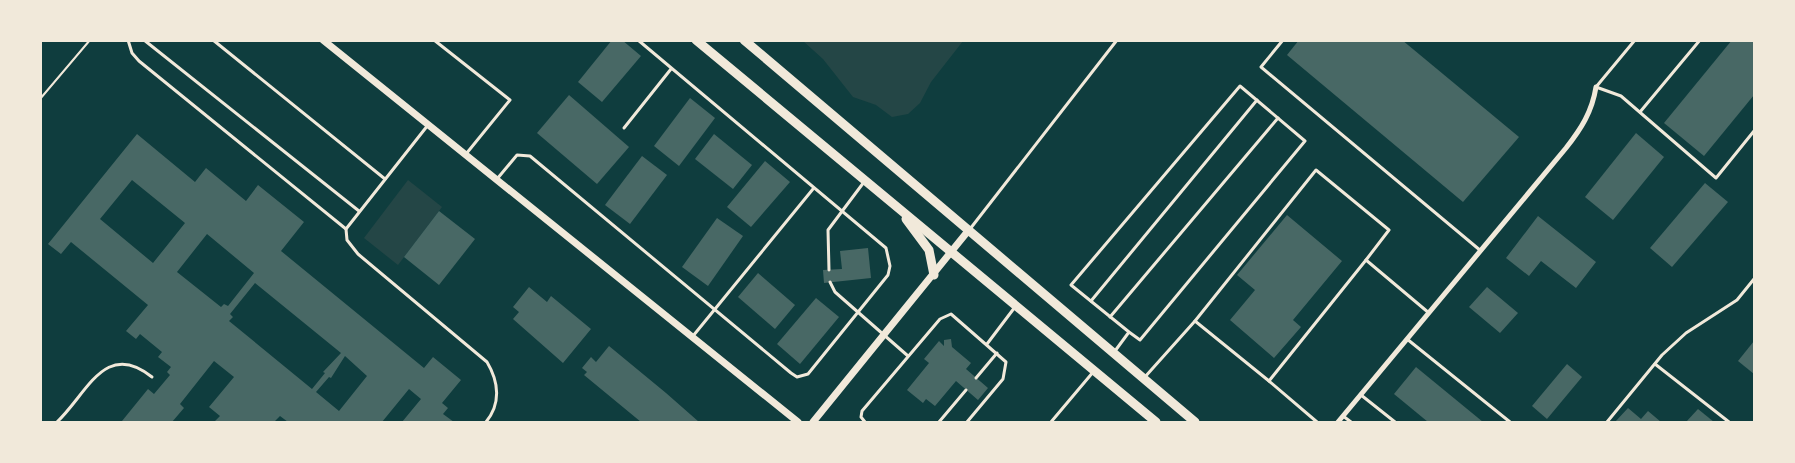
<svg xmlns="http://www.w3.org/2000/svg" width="1795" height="463" font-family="'Playfair Display',serif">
	<rect width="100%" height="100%" fill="#0f3d3e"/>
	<g fill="#244646">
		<polygon points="803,41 963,41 931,82 920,103 908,114 892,117 876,105 853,97 823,59"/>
		<polygon points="408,180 442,207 398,265 364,238"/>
	</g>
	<g fill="#486865" fill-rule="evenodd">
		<polygon points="612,40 622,40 641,56 602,102 578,82"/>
		<polygon points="1299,40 1402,40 1519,137 1463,202 1287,55"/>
		<polygon points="1732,40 1754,40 1754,95 1704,156 1664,123"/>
		<polygon points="569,95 629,147 597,184 537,133"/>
		<polygon points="690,98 715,118 679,166 654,146"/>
		<polygon points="1636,133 1664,157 1613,220 1585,197"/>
		<path d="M137 134 195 182 206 168 246 201 258 185 304 222 281 251 424 368 433 357 461 380 442 403 448 408 443 414 454 422H402L421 399 409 389 382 422H288L280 416 274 422H214L220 416 209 407 234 377 214 361 180 404 184 408 172 422 122 421 148 389 154 394 170 375 167 372 171 367 158 357 162 352 140 334 136 339 126 331 148 305 71 242 61 254 48 244ZM132 180 185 223 153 263 100 219ZM207 234 254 273 228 306 224 304 221 307 177 272ZM255 283 341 353 323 372 325 373 312 389 229 321 233 317 230 314ZM345 356 367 376 339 411 316 392 329 377 331 378Z"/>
		<polygon points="714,134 752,165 733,189 695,159"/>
		<polygon points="642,156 667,175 630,224 605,205"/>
		<polygon points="765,161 790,182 751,227 727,207"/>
		<polygon points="1705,183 1728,202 1672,267 1650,248"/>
		<polygon points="439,211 475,239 439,285 404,257"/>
		<polygon points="1287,215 1342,261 1293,320 1301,327 1274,358 1230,320 1255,290 1237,275"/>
		<polygon points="1538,216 1596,262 1576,288 1541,261 1529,276 1506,258"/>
		<polygon points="717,218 743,236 708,286 682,267"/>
		<polygon points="868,248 871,278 824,283 823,270 842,269 840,251"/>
		<polygon points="758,273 795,305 775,329 738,297"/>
		<polygon points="529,287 547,302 551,296 591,329 563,363 513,319 519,312 513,307"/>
		<polygon points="1487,287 1518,313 1500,333 1469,307"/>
		<polygon points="816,298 839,317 800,364 777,344"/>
		<polygon points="951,339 952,347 971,363 966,369 988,388 978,400 956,381 935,406 926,399 923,403 907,390 929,363 924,359 939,341 944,346 944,340"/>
		<polygon points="1754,341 1754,374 1738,361"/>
		<polygon points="609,346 666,393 699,422 641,422 584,375 587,372 582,368 591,357 596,362"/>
		<polygon points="1567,364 1582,377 1547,419 1532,406"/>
		<polygon points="1416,367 1483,422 1428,422 1394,394"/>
		<polygon points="1628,408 1641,419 1648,411 1661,422 1615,422"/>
		<polygon points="1698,409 1714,422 1686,422"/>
	</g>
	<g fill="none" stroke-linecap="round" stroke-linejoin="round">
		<polyline stroke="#f1e9da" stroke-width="2" points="40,99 90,40"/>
		<g stroke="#f1e9da" stroke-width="3">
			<polyline points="128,40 132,53 139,61 346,229"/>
			<polyline points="144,40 359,211"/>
			<polyline points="213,40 385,179"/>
			<polyline points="434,40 510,100 466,154"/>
			<polyline points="1283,40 1261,67 1481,251"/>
			<polyline points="1635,40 1596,87 1621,96 1716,178 1754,131"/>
			<polyline points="1640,112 1700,40"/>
			<path d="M428 125 346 229 347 240 358 254 487 362C499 382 501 404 486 422"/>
			<polyline points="624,128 671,69"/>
			<polyline points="497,179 517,155 530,156 791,373 797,377 808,374 888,275 890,266 886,248 638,40"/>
			<polyline points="970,229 1117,40"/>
			<polyline points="829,270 828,230 864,182"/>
			<polyline points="830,282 835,292 908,356"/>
			<polyline points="1091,301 1257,100"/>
			<polyline points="1110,317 1278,118"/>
			<polyline points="1195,321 1316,170 1389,230 1366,260"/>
			<polyline points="693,336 813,189"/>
			<polyline points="1407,339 1510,422"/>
			<polyline points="987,344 1015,307"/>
			<polyline points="1115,351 1129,332 1140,340 1305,141 1240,86 1071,285 1129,332"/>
			<polyline points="1655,364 1729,422"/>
			<polyline points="976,378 997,353"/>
			<polyline points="1144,378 1195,321 1269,381 1366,260 1429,313"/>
			<polyline points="1269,381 1317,422"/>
			<polyline points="1361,395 1395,422"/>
			<polyline points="1343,416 1351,422"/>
			<path d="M57 422C87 394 105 339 152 377"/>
			<polyline points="865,422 861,417 862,411 940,319 951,314 1006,362 1003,379 967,422"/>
			<polyline points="939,422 966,390"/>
			<polyline points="1051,422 1094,371"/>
			<polyline points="1607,422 1662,355 1686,333 1737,300 1754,279"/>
		</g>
		<path stroke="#f1e9da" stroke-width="5" d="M1338 422 1566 148C1581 129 1592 112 1596 87"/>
		<g stroke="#f1e9da" stroke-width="7">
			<polyline points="323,40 798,422"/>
			<polyline points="813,422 968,231"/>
		</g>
		<g stroke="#f1e9da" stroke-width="9">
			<polyline points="696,40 1156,422"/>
			<polyline points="744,40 1195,422"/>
			<polyline points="906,219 929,250 934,275"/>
		</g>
	</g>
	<rect width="1795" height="463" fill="none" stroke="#f1e9da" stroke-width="84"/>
</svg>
